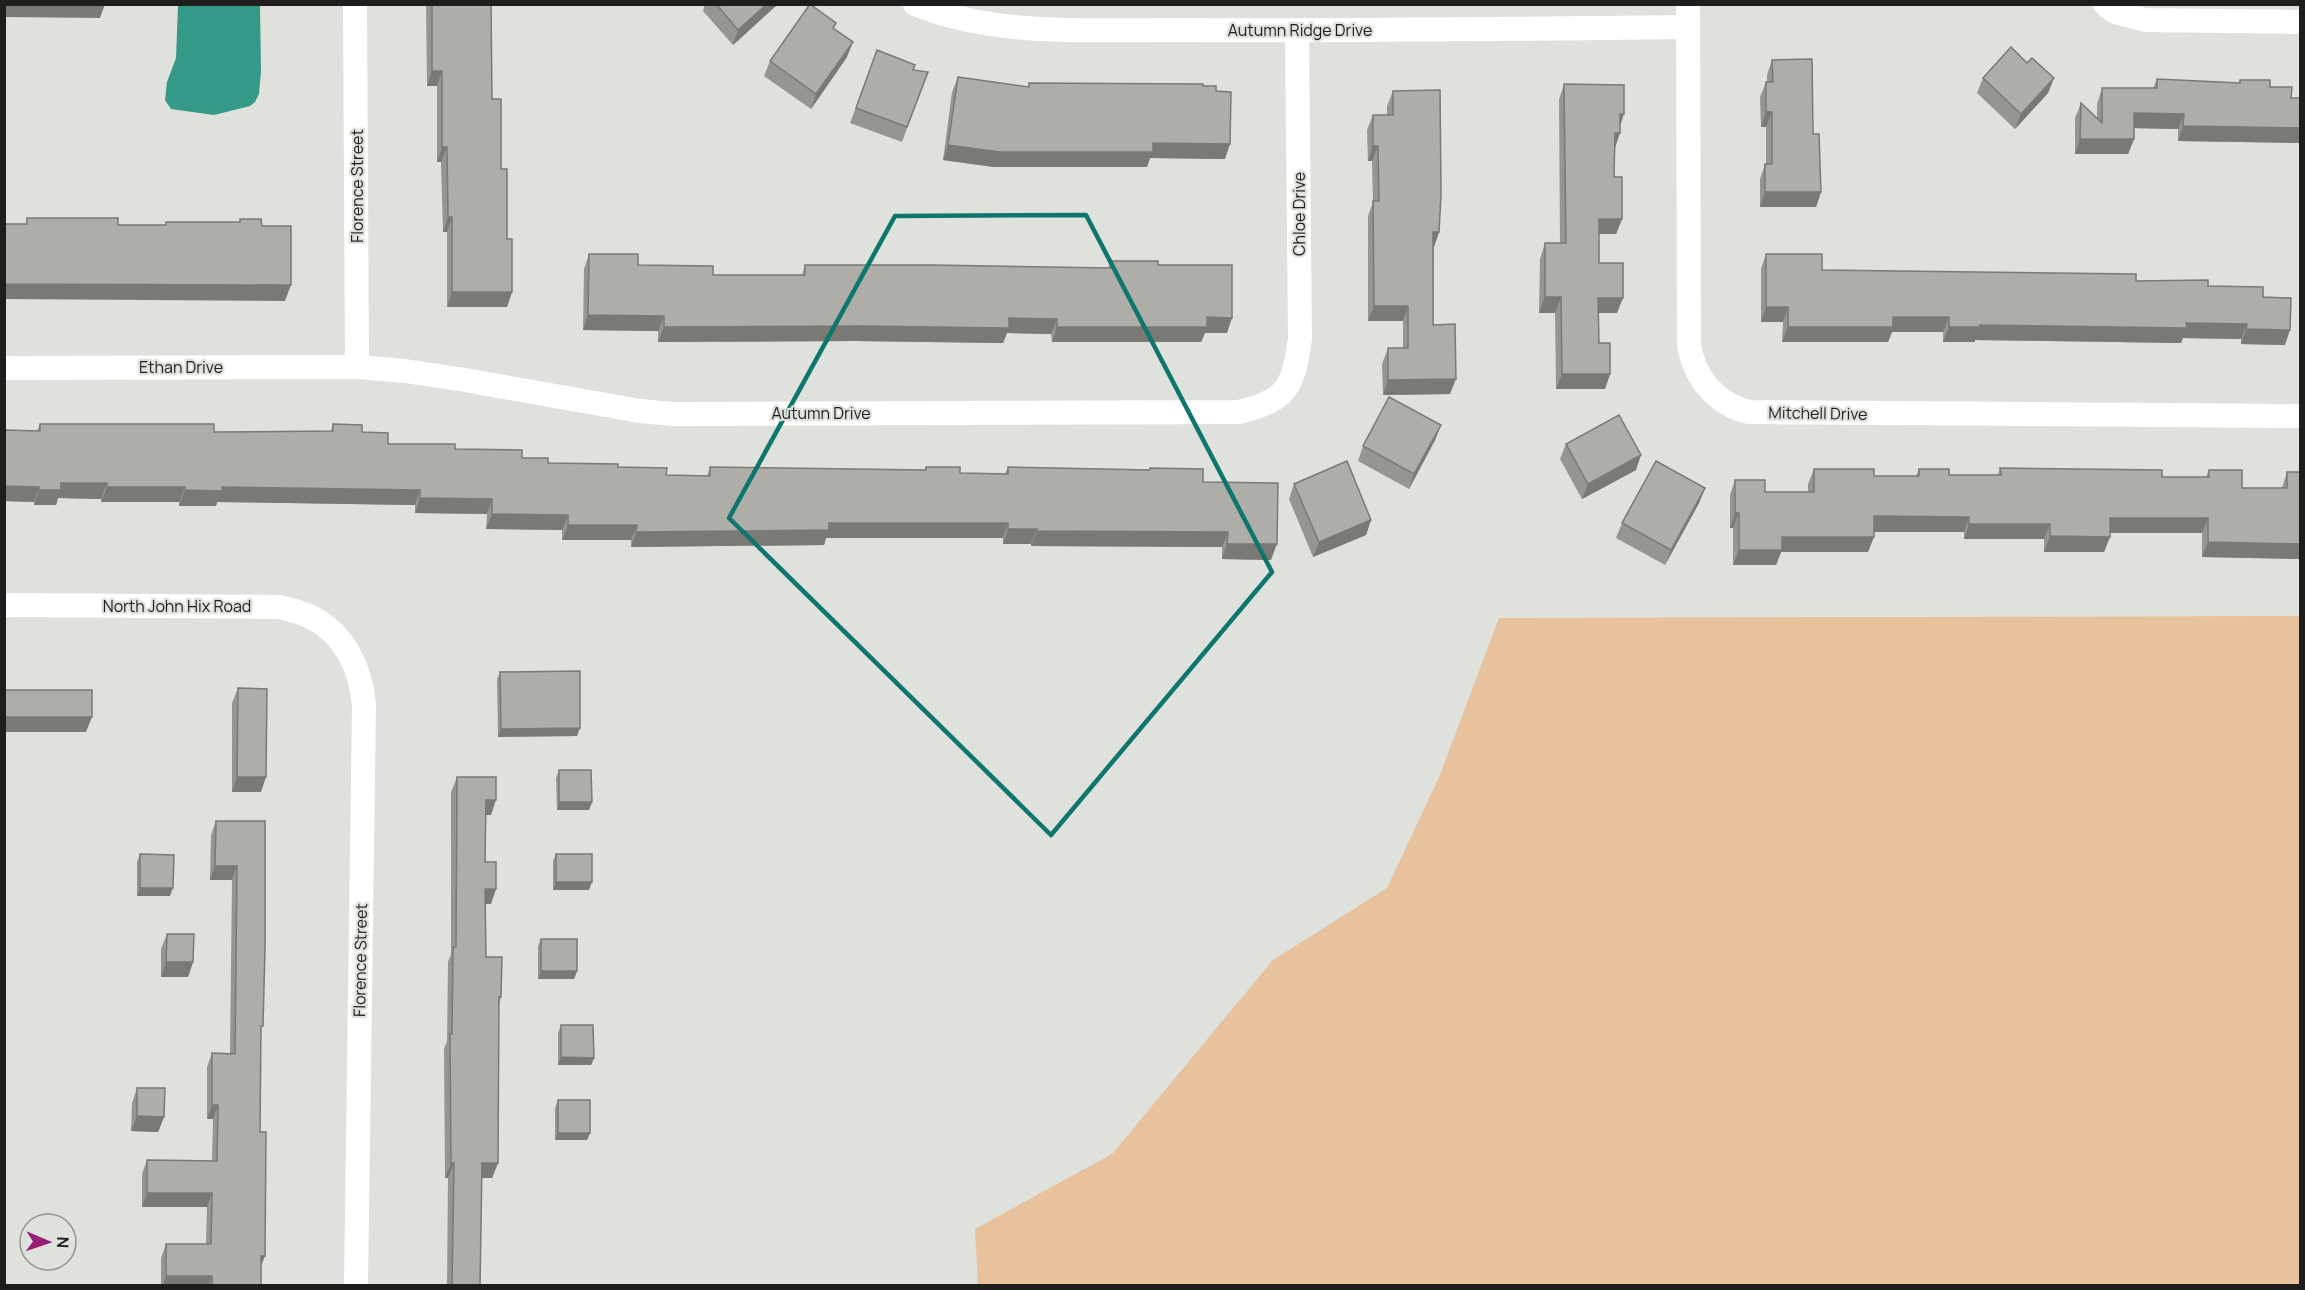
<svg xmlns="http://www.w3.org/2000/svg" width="2305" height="1290" font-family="Manrope,sans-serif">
	<rect width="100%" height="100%" fill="#dfe1dc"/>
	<polygon fill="#e8c29d" points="2300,616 2300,1285 978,1285 975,1229 1112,1154 1273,960 1387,888 1440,775 1499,618"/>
	<polygon fill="#359988" points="178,5 260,5 261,71 259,94 255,102 250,106 214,115 171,109 165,100 167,82 176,58"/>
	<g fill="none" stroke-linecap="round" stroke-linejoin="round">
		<g stroke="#fff" stroke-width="24">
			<polyline points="355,4 357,367"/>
			<path d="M915 4C996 38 1097 29 1184 30 1352 31 1520 29 1688 27"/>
			<path d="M1688 4 1689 344C1694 378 1716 404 1749 412L2300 416"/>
			<polyline points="2105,4 2115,12 2145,20 2300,22"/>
			<path d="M4 368 357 367 405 371 465 380 640 411 673 414 1239 412C1288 400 1293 387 1300 339L1297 31"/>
			<path d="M4 605 280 607C290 610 301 612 311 617 345 634 361 669 364 705L356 1286"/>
		</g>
	</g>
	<g fill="#969590">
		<polygon points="426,4 491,4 492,99 501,169 512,292 507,307 447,307 447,232 443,232 441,162 437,162 437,86 427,86"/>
		<polygon points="705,4 778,4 733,45 703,11"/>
		<polygon points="834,29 847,57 811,109 764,76 770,61"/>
		<polygon points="877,50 913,70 928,72 902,142 850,123"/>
		<polygon points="1772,60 1813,134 1821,192 1816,207 1760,207 1760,179 1765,164 1766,164 1766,127 1761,127 1760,97 1766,82 1767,82 1767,75"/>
		<polygon points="2027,63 2054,78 2048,93 2015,129 1977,93 1983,78"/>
		<polygon points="958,77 1028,87 1029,83 1203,86 1216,91 1225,159 1150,158 1147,167 994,167 943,160 952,92"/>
		<polygon points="2157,79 2239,83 2240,80 2270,87 2291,98 2301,98 2301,143 2178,141 2178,129 2134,128 2134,139 2128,154 2075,154 2075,118 2081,103 2097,118 2097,104 2102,88 2153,88"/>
		<polygon points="1564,84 1620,124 1614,148 1614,177 1622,219 1616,234 1599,234 1599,263 1617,313 1599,313 1599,343 1610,374 1605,389 1556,389 1555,313 1539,313 1540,259 1545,243 1560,243 1559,100"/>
		<polygon points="1393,91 1439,232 1434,247 1433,325 1450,394 1383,395 1382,364 1388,348 1403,348 1403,321 1368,321 1368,216 1373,202 1372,161 1368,161 1367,130 1373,115 1387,115 1387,106"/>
		<polygon points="589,254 638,265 713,275 802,275 805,265 1108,268 1111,261 1158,265 1227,333 1205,333 1201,342 1052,342 1051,334 1007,333 1003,343 856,341 658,342 658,331 583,330 584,269"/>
		<polygon points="1766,254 1822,270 2136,281 2208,286 2263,297 2285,345 2241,344 2241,339 2183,338 2181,343 1975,340 1975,342 1943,342 1943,332 1892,332 1888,342 1782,342 1783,322 1761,322 1761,269"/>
		<polygon points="40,424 214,432 331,431 333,424 362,432 388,444 455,449 522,458 548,463 618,467 666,475 707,476 710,467 925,470 926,467 960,473 1005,474 1008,467 1149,470 1150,468 1203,482 1271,560 1222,559 1222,547 1031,546 1031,544 1003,544 1003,538 826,538 824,545 631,547 631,540 562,540 562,530 486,529 487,514 415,513 415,505 217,502 216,506 179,506 179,502 101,502 101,499 58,498 56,505 34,505 34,502 4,501 4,430 37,431"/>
		<polygon points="1441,425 1435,440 1409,489 1358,461 1363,446"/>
		<polygon points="1566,444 1636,470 1582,499 1560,459"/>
		<polygon points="2000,468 2162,477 2206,477 2209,470 2242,488 2282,488 2287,472 2301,559 2202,557 2202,533 2110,533 2110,537 2104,552 2044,552 2044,539 1964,539 1964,532 1874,532 1868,552 1781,552 1776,565 1733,565 1733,528 1730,528 1730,495 1735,480 1765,492 1808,492 1808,484 1814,469 1874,476 1916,476 1919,469 1949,475 1998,475"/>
		<polygon points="1294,484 1371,520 1366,535 1313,557 1289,499"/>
		<polygon points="1705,488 1699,503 1665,565 1616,538 1622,523"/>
		<polygon points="500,672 577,736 498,737 497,679"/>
		<polygon points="238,688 261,792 232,792 232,703"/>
		<polygon points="559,770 592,802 589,810 557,810 556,778"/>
		<polygon points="457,777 491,815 486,815 485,862 491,904 485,904 486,957 501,997 499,1004 498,1163 492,1178 482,1178 480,1286 447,1286 448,1178 445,1178 444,1049 447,1041 448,962 451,954 451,792"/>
		<polygon points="216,821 265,821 261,1032 260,1132 261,1286 161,1286 161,1258 166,1244 206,1244 207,1207 142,1207 142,1174 147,1160 212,1161 213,1119 207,1119 207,1067 212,1053 230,1054 232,880 210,880 211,835"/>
		<polygon points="140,854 170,896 137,896 137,862"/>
		<polygon points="556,854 589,890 553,890 553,861"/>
		<polygon points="167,934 193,962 188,977 161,977 161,949"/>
		<polygon points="541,939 577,971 574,979 538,979 538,946"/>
		<polygon points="561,1025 594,1058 591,1065 558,1065 558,1033"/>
		<polygon points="137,1088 164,1117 158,1132 131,1131 132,1103"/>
		<polygon points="558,1100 590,1133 587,1140 555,1140 555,1108"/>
	</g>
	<g fill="#7a7976">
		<polygon points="4,4 105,4 100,18 4,17"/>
		<polygon points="767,4 778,4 733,45 738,30"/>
		<polygon points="853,42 847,57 811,109 816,94"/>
		<polygon points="432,71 442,71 437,86 427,86"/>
		<polygon points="2054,78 2048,93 2015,129 2021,114"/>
		<polygon points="1766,112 1772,112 1766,127 1761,127"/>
		<polygon points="2134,113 2184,114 2178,129 2128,128"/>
		<polygon points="1620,114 1624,114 1619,129"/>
		<polygon points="2183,126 2301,128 2301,143 2178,141"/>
		<polygon points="1615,133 1620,133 1615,148"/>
		<polygon points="2080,139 2134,139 2128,154 2075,154"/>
		<polygon points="1153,143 1230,144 1225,159 1150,158 1147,167 994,167 943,160 948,145"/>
		<polygon points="1373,146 1378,146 1372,161 1368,161"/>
		<polygon points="442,147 447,147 441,162 437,162"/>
		<polygon points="1765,192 1821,192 1816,207 1760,207"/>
		<polygon points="448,217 452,217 447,232 443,232"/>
		<polygon points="1599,219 1622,219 1616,234 1594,234"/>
		<polygon points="1433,232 1439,232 1434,247"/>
		<polygon points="4,284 291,285 285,301 4,299"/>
		<polygon points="452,292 512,292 507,307 447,307"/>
		<polygon points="1545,297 1561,297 1555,313 1539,313"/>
		<polygon points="1598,298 1623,298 1617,313 1593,313"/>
		<polygon points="1374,306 1408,306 1403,321 1368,321"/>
		<polygon points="1766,307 1788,307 1783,322 1761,322"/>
		<polygon points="588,315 664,316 658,331 583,330"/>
		<polygon points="1207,317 1232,318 1227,333 1205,333 1201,342 1052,342 1057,327"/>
		<polygon points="1893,317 1949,317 1943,332 1892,332 1888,342 1782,342 1788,327"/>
		<polygon points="1009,318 1057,319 1051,334 1007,333 1003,343 856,341 658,342 664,327"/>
		<polygon points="2186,323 2247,324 2241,339 2183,338 2181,343 1975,340 1975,342 1943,342 1949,327 1980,325"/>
		<polygon points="2246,329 2290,330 2285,345 2241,344"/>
		<polygon points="1562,374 1610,374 1605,389 1556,389"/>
		<polygon points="1456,379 1450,394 1383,395 1388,380"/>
		<polygon points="1441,425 1435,440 1409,489 1414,474"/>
		<polygon points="1641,455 1636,470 1582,499 1588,484"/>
		<polygon points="61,483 107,483 101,499 58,498 56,505 34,505 39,490"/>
		<polygon points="4,486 39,487 34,502 4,501"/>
		<polygon points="107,487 185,487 179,502 101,502"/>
		<polygon points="222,487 420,490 415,505 217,502 216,506 179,506 185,490"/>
		<polygon points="1705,488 1699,503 1665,565 1671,550"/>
		<polygon points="420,498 492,499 487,514 415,513"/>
		<polygon points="1735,513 1739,513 1733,528 1730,528"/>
		<polygon points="492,514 568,515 562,530 486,529"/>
		<polygon points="1874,516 1969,517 1964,532 1868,532"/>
		<polygon points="2110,518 2208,518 2202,533 2104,533"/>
		<polygon points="1371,520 1366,535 1313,557 1319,542"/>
		<polygon points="829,523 1008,523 1003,538 826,538 824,545 631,547 636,532"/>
		<polygon points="1969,524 2050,524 2044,539 1964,539"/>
		<polygon points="568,525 637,525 631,540 562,540"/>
		<polygon points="1008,529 1037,529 1031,544 1003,544"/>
		<polygon points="1037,531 1228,532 1222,547 1031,546"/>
		<polygon points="2050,536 2110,537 2104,552 2044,552"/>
		<polygon points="1782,537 1874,537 1868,552 1781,552 1776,565 1733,565 1739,550"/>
		<polygon points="2208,542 2301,544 2301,559 2202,557"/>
		<polygon points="1227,544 1277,544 1271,560 1222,559"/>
		<polygon points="4,717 92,717 86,732 4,732"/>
		<polygon points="580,728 577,736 498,737 501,729"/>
		<polygon points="237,777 266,777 261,792 232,792"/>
		<polygon points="486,800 496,800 491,815 480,815"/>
		<polygon points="559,802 592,802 589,810 557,810"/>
		<polygon points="215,866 237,866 232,880 210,880"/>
		<polygon points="556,882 592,882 589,890 553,890"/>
		<polygon points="140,888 173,888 170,896 137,896"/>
		<polygon points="485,889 496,889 491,904 479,904"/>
		<polygon points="166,962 193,962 188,977 161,977"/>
		<polygon points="541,971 577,971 574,979 538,979"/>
		<polygon points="561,1057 594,1058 591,1065 558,1065"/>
		<polygon points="212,1105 218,1105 213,1119 207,1119"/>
		<polygon points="137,1116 164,1117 158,1132 131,1131"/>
		<polygon points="558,1133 590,1133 587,1140 555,1140"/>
		<polygon points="451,1163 454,1163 448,1178 445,1178"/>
		<polygon points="482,1163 498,1163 492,1178 476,1178"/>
		<polygon points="147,1193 212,1193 207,1207 142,1207"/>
		<polygon points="261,1256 265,1256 260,1269"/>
		<polygon points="166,1276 212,1276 209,1286 163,1286"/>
	</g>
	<g fill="#aeada8" stroke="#7a7976" stroke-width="1.5">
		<polygon points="432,4 491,4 492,99 501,99 501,169 507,169 507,239 512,239 512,292 452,292 452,217 448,217 447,147 442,147 442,71 432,71"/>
		<polygon points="716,4 767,4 738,30"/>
		<polygon points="810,4 836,23 833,28 853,42 816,94 770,61"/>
		<polygon points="2011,47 2027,63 2032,58 2054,78 2021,114 1983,78"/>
		<polygon points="877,50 915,65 913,70 928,72 907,127 856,108"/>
		<polygon points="1812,59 1813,134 1819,134 1821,192 1765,192 1765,164 1772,164 1772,112 1766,112 1766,82 1773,82 1772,60"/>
		<polygon points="958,77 1029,87 1029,83 1203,84 1203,86 1216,86 1216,91 1231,92 1230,144 1153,143 1153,152 1000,152 948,145"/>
		<polygon points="2157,79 2240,83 2240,80 2270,80 2270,87 2292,87 2291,98 2301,98 2301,128 2183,126 2184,114 2134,113 2134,139 2080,139 2081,103 2102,123 2102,88 2157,88"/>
		<polygon points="1564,84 1624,85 1624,114 1620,114 1620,133 1615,133 1614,177 1622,177 1622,219 1599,219 1599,263 1623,263 1623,298 1598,298 1599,343 1610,343 1610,374 1562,374 1561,297 1545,297 1545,243 1566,243"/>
		<polygon points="1440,90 1441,195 1439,232 1433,232 1433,325 1455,324 1456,379 1388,380 1388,348 1408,348 1408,306 1374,306 1373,201 1379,201 1378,146 1373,146 1373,115 1393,115 1393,91"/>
		<polygon points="27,218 118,218 118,225 166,225 166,222 240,222 240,219 261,219 262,226 291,226 291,285 4,284 4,224 27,224"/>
		<polygon points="589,254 638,254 638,265 713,266 713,275 805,275 805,265 934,265 1111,268 1111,261 1158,261 1158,265 1232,265 1232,318 1207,317 1207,327 1057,327 1057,319 1009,318 1009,328 861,326 664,327 664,316 588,315"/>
		<polygon points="1766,254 1822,254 1822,270 2136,274 2136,281 2208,280 2208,286 2263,287 2263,297 2291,298 2290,330 2246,329 2247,324 2186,323 2187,328 1980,325 1980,327 1949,327 1949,317 1893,317 1893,327 1788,327 1788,307 1766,307"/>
		<polygon points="1389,397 1441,425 1414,474 1363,446"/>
		<polygon points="1619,415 1641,455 1588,484 1566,444"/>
		<polygon points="40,424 214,424 214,432 333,431 333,424 362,425 362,432 388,433 388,444 455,444 455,449 522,450 522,458 548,458 548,463 618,464 618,467 667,468 666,475 710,476 710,467 926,470 926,467 960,467 960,473 1008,474 1008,467 1150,470 1150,468 1203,469 1203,482 1278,483 1277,544 1227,544 1228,532 1037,531 1037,529 1008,529 1008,523 829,523 829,530 636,532 637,525 568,525 568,515 492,514 492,499 420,498 420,490 222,487 222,491 185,490 185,487 107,487 107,483 61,483 61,490 39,490 39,487 4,486 4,430 40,431"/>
		<polygon points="1347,461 1371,520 1319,542 1294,484"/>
		<polygon points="1656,461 1705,488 1671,550 1622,523"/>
		<polygon points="2000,468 2162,470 2162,477 2209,477 2209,470 2242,470 2242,488 2287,488 2287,472 2301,472 2301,544 2208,542 2208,518 2110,518 2110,537 2050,536 2050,524 1969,524 1969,517 1874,516 1874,537 1782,537 1782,550 1739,550 1739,513 1735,513 1735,480 1765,480 1765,492 1814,492 1814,469 1874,469 1874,476 1919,476 1919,469 1949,469 1949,475 2001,475"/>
		<polygon points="580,671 580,728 501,729 500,672"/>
		<polygon points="238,688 267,689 266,777 237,777"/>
		<rect x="4" y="690" width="88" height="27"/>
		<polygon points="559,770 591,770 592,802 559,802"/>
		<polygon points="457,777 496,777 496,800 486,800 485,862 496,862 496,889 485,889 486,957 502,957 501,997 499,997 498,1163 482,1163 480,1286 452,1286 454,1163 451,1163 450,1034 452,1034 453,947 456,947"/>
		<polygon points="216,821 265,821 265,948 263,1026 261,1026 260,1132 266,1132 265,1256 261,1256 261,1286 212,1286 212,1276 166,1276 166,1244 211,1244 212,1193 147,1193 147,1160 217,1161 218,1105 212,1105 212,1053 235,1054 237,866 215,866"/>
		<polygon points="140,854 174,855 173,888 140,888"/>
		<rect x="556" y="854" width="36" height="28"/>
		<polygon points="167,934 194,934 193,962 166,962"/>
		<rect x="541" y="939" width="36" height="32"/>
		<polygon points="561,1025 593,1025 594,1058 561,1057"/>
		<polygon points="137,1088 165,1088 164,1117 137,1116"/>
		<rect x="558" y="1100" width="32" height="33"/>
	</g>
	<path fill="none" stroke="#0f766e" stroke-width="4.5" stroke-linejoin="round" d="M1086 215 1272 572 1051 835 729 518 895 216Z"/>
	<g text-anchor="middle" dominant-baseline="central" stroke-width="4.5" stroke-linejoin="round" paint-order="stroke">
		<g font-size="16" fill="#1e1f1d" stroke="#dfe1dc">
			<text x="1300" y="30">Autumn Ridge Drive</text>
			<text transform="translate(357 186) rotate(-90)">Florence Street</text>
			<text transform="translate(1299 214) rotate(-90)">Chloe Drive</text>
			<text x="181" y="367">Ethan Drive</text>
			<text x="821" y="413">Autumn Drive</text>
			<text transform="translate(1818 413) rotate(1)">Mitchell Drive</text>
			<text x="177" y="606">North John Hix Road</text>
			<text transform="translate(360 960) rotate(-89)">Florence Street</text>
		</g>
	</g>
	<rect width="2305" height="1290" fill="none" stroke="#1e1f1d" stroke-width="12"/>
	<g transform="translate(48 1242) rotate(92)"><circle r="28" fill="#dfe1dc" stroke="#929390" stroke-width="1.5"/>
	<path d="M0-4.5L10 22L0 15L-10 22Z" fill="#981e77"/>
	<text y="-9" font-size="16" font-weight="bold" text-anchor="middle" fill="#1e1f1d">N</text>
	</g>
</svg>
